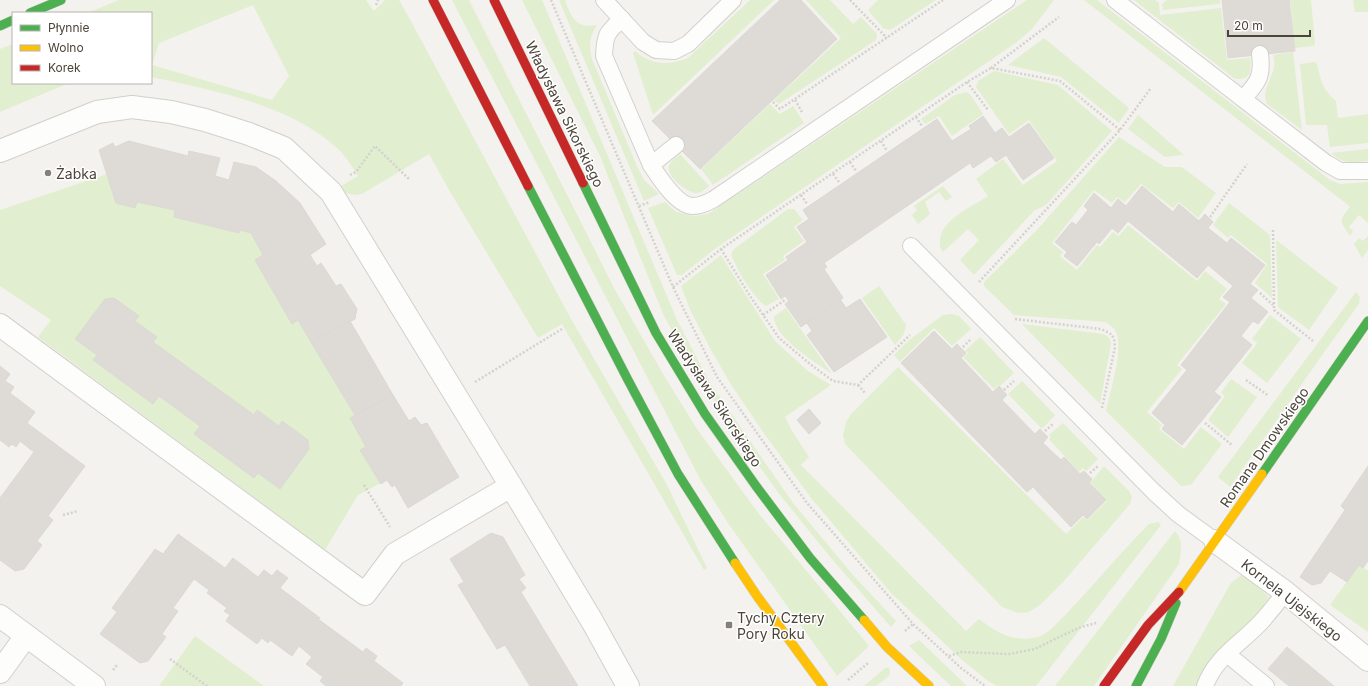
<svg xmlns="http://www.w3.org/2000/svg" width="1368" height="686" font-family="Inter,sans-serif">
	<rect width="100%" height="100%" fill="#f4f2ee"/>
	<g fill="#e1eecf" fill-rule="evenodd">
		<path d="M119 0H366L374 11 385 0H399L412 23 571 319 667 485 707 568 704 570 562 324 538 338 449 190 429 154 362 194 355 195 346 193 341 186 358 176C352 167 346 156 338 149 292 105 212 90 151 77V13H87ZM253 5 289 76 272 100 152 65 159 43Z"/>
		<polygon points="452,0 469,0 615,290 663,374 697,429 759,514 869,646 837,676 730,526 700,479"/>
		<polygon points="522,0 542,0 677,320 710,383 793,503 853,575 896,621 891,627 831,558 780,495 728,423 680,345 663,314 600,156"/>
		<path d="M559 0H565C571 18 577 29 597 25 589 39 589 43 592 59L636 164 644 180 659 194 644 201Z"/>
		<path d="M750 0H774L653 115 633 53 635 51C652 65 667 66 688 58Z"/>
		<polygon points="806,0 830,0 853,24 861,17 877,34 876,40 779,104 774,100 841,38"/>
		<polygon points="878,0 936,0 890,30 883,28 868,10"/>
		<polygon points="1027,0 1054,0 1032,29 1017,42 716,248 682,275 677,275 648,208 665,202 676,212 694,216 708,214"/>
		<path d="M1084 0H1097L1330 180 1340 184 1368 182V223L1359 215 1349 227 1353 231 1350 236C1340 220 1338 222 1350 207L1348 205Z"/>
		<path d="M1134 0H1155L1159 3 1160 15 1221 8 1227 60 1250 58C1251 71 1252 80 1235 79Z"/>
		<polygon points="1167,0 1220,0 1220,4 1163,10 1162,4"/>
		<polygon points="1290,0 1311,0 1315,43 1314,46 1295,48"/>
		<polygon points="1353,0 1368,0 1368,12 1355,12"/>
		<polygon points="1044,38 1129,108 1119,123 1061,77 1008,65"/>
		<polygon points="13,44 13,83 69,83 0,112 0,49"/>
		<path d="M1293 52 1302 130 1267 104C1259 88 1280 73 1273 55Z"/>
		<path d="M1314 62 1317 63C1321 81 1322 89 1336 101L1338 118 1368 114V143L1330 147 1327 125H1306L1300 64Z"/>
		<path d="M994 71 1058 85 1112 131 1046 205 1034 211 974 275 960 260 979 240 968 229 943 252C940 248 940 246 940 241 940 220 972 207 988 196L976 179 1003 159 1023 185 1057 161 1029 120 1009 134 976 87 978 81Z"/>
		<polygon points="966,92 970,94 983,114 952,136 939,116 925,124 921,119 955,95"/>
		<polygon points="770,104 780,114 793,106 804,123 713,185 701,169"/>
		<polygon points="1138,115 1184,155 1165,157 1128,129"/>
		<path d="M1119 137 1165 167H1182L1216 193 1198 218 1179 202 1173 208 1141 184 1125 202 1117 197 1112 203 1094 190 1052 243 1063 252 1060 256 1077 270 1097 245 1100 247 1113 232 1119 236 1128 225 1197 281 1205 271 1227 289 1219 299 1226 304 1177 365 1182 369 1147 412 1162 425 1159 429 1184 449 1201 427 1222 444 1191 485 1181 486 1106 411C1110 393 1125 346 1115 330 1113 327 1109 325 1106 322L1014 315 984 286V282L1036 231Z"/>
		<path d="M1368 149V161C1352 162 1344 165 1331 153Z"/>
		<path d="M680 154 709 186C705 190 701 193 696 193 686 192 666 176 669 166 671 161 677 157 680 154Z"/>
		<polygon points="125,168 259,197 371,382 387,480 358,495 325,550 38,337 51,320 0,286 0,210"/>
		<polygon points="943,186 952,197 946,201 939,192 925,202 930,214 918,224 912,215 917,210 914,206"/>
		<polygon points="1229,203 1270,235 1272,298 1255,283 1267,264 1231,235 1228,238 1213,225"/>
		<path d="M788 209H794L803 220 794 227 804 241 783 256 785 260 763 274 779 299 766 306C753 297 736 269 731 254L734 249Z"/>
		<polygon points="1368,236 1368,250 1362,258 1354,244 1359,238 1363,241"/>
		<polygon points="1276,240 1338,288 1309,330 1278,307"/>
		<path d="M721 255 775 341 808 371 831 385 785 417 791 429 809 457 801 465 966 631 979 619C997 633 1014 643 1038 637 1047 635 1059 621 1066 614 1094 585 1120 553 1149 524L1158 522 1161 525 1036 686H997L988 681 962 660 891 593 811 498 763 432 730 383 710 348 691 312 681 286Z"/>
		<polygon points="879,286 906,325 904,334 895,345 862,298"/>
		<polygon points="1356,292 1360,297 1359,304 1327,348 1230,487 1218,477"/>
		<path d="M786 308 832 374C816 362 775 339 774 317Z"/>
		<polygon points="952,314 959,316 971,329 952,346 934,328 900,362 894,355 908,341 943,315"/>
		<polygon points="1270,315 1301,339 1267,383 1242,363 1257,343 1252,339"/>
		<path d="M1022 324 1103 334C1109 337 1110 338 1111 344L1100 404Z"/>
		<polygon points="980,337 1014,373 1000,386 998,385 994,389 963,357 968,353 965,351"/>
		<polygon points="898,367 1066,534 1083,517 1087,520 1107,501 1090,483 1104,466 1129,491 1132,497 1130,504 1064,581 1041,604 1029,612 1018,613 1002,607 845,444 843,435 846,422 852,413"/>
		<polygon points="1231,379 1257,397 1228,437 1208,420 1225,396 1221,393"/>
		<polygon points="1022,381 1055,415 1042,429 1008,394"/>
		<polygon points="1063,423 1098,459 1086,471 1083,468 1079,472 1049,439 1051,437 1049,435"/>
		<path d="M1175 531C1184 541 1181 551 1179 564L1094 686H1055Z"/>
		<polygon points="1359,565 1368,571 1368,632 1330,605"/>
		<polygon points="1243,574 1269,597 1258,613 1204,669 1198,686 1173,686 1231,583"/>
		<polygon points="195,636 264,686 159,686"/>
		<polygon points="919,640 967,686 951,686 909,646"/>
		<polygon points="885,668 889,668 890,672 889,676 876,686 864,686"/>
	</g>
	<g fill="#dedbd6" stroke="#dcd9d4">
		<polygon points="780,0 801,0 837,39 700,169 652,121"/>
		<polygon points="1222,0 1289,0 1295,51 1228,58"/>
		<polygon points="983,116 995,133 1002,128 1009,137 1029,123 1054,158 1023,180 1006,155 996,162 991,156 973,168 970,163 824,263 827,267 824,269 843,298 801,327 785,304 789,301 785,296 781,299 766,275 788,260 786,257 807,242 797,227 809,219 803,210 937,119 952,141 971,129 969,126"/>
		<polygon points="129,141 188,156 189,151 220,158 215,176 229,180 234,162 256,167 276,181 300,203 251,233 240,230 239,233 174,217 175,210 137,202 135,208 116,203 99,150 113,143 115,147"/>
		<polygon points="1142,186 1173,212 1179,204 1199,221 1205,214 1213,222 1208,228 1227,243 1231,238 1265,265 1250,284 1258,290 1251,298 1268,312 1258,324 1253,321 1241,336 1252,345 1214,392 1221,397 1182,445 1162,429 1165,425 1152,413 1187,370 1181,365 1230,302 1223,297 1233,286 1208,265 1197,278 1128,221 1118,233 1112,228 1099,244 1097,242 1077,266 1064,256 1067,252 1055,242 1072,222 1076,225 1088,210 1084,206 1094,193 1111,208 1118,199 1126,206"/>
		<polygon points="300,203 326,244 310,255 317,266 321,263 336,286 341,284 357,309 355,319 311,342 298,320 292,324 255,260 263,255 251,233"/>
		<polygon points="114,298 139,316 135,321 157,337 153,342 254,415 257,410 279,426 282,421 308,440 309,449 280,489 258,473 254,478 194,434 200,426 159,396 153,404 93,360 97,355 75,339 105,299"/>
		<polygon points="840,299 846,308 860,299 887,337 834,372 807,335 812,331 807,323"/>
		<polygon points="350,321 393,395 355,415 311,342"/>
		<polygon points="934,331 952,349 957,344 966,353 961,358 993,392 999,386 1007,395 1002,400 1035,434 1040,429 1048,437 1043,443 1061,460 1064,457 1080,474 1084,471 1092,479 1089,483 1106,500 1087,519 1083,515 1071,527 1033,487 1027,492 901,363"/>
		<polygon points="0,366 10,374 5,381 14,387 10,393 35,412 27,423 85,466 48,516 53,520 37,541 42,545 24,569 15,571 0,560 0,498 34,452 20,441 16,447 12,444 9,447 0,440"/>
		<polygon points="393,395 409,421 415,417 421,425 427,423 459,477 408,508 395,485 392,487 387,480 381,484 360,450 366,447 350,418"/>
		<polygon points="809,409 821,423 809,434 797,420"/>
		<polygon points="1368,466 1368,561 1363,568 1359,565 1347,582 1330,571 1321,583 1312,585 1300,577 1345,510 1341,506"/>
		<polygon points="491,533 503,537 525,575 519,579 526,588 521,592 578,686 530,686 505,645 497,649 458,585 464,582 450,559"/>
		<polygon points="178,534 225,568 233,558 258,577 264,570 272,576 277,570 288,578 280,588 320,618 318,619 363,652 366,648 377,656 374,661 403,683 401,686 326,686 320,681 323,677 306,664 312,657 299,646 292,656 270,640 268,643 262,638 257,644 226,621 230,615 224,611 227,608 207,593 209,590 194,579 173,608 178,611 162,634 166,637 148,661 140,663 100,634 117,612 112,608 155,549 163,554"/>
		<polygon points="1287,647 1334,686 1289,686 1268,669"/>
	</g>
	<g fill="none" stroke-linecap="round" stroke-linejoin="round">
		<defs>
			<g id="lane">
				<polyline points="604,0 643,42 656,50 674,51 688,44 733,0"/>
				<path d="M1115 0 1243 99C1258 82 1263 77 1260 54"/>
				<path d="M622 19C606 33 605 35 604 56L651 165"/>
				<polyline points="1243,99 1326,163 1340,171 1368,171"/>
				<path d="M676 145 651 165C659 177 677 206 693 206 701 206 707 203 714 199L1007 0"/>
				<polyline points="911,246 1154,492 1178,514 1215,541"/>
				<polyline points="1227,654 1266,686"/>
				<path d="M1205 686C1216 656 1241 644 1262 621 1270 612 1278 602 1285 592"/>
			</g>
			<g id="street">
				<polyline points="0,151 97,112 132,107 171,112 205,120 249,134 284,148 331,192 511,486 592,621 628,686"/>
				<polyline points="0,325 365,594 395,554 511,486"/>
				<polyline points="1215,541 1285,592 1368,660"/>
				<polyline points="0,616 94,686"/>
				<polyline points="0,672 26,636"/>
			</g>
			<g id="fast">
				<polyline points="30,13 61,0"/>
				<polyline points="0,26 13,20"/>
				<polyline points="583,183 656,333 705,414 756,486 810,558 864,620"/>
				<polyline points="528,186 628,380 678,474 735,563"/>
				<polyline points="1262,474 1368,321"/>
				<polyline points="1136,686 1161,639 1176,603"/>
			</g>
			<g id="slow">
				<polyline points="735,563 757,596 823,686"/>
				<polyline points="1179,592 1262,474"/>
				<polyline points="864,620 887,647 929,686"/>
			</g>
			<g id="jam">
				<polyline points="433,0 528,186"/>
				<polyline points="494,0 583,183"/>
				<polyline points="1104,686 1148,625 1179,592"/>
			</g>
		</defs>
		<use href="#lane" stroke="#d2d0cb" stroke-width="18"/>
		<use href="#street" stroke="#d2d0cb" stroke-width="24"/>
		<use href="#fast" stroke="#d3cfc5" stroke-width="10"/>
		<use href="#slow" stroke="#d3cfc5" stroke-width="10"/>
		<use href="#jam" stroke="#d3cfc5" stroke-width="10"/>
		<g stroke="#d3d2cc" stroke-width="2.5" stroke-dasharray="2 2" stroke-linecap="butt">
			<polyline points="551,0 673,287 717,377 807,503 913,624 961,668 985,686"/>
			<polyline points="850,0 887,38"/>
			<polyline points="376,5 378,0"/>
			<polyline points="991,68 1059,17"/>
			<polyline points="967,82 988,110"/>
			<polyline points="795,100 802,112"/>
			<polyline points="773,102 780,109 943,0"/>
			<polyline points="916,117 922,126"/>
			<polyline points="881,141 887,151"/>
			<polyline points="850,162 856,171"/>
			<polyline points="833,174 839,182"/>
			<polyline points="350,175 356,172 375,146 410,180"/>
			<polyline points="801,195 807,204"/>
			<polyline points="639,206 650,202"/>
			<polyline points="1210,217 1247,164"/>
			<polyline points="1273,230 1274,310 1313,341"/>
			<polyline points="721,249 750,296 779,338 810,364 833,381 858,385 910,335"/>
			<polyline points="979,282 1120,130 1151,88"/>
			<polyline points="673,287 721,249 967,82 991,68 1060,81 1120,130"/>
			<polyline points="1260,293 1273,305"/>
			<polyline points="763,315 785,300"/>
			<path d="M1015 319 1101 329C1112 334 1114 334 1115 347L1102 408"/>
			<polyline points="963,347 971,339"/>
			<polyline points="1246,380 1269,396"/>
			<polyline points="475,382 562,329"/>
			<polyline points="858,385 865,393"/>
			<polyline points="1004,390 1014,381"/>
			<polyline points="1205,423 1232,445"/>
			<polyline points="1045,431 1054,423"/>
			<polyline points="1090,473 1098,466"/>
			<polyline points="364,485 390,527"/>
			<polyline points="63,515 78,511"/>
			<polyline points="905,631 913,624"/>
			<polyline points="949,656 961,652 1009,654 1035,649 1059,637 1081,627 1096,623"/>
			<polyline points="170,659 207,686"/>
			<polyline points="113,670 117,665"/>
			<polyline points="848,680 868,663"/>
		</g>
		<use href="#lane" stroke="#fdfdfc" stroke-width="16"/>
		<use href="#street" stroke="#fdfdfc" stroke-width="22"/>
		<use href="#fast" stroke="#4caf50" stroke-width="9"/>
		<use href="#slow" stroke="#ffc107" stroke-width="9"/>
		<use href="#jam" stroke="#c62828" stroke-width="9"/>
	</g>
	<g fill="#868178" stroke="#fff" stroke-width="1.5">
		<circle cx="48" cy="173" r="4"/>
		<rect x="725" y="621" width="8" height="8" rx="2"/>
	</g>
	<g text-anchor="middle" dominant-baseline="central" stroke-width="3" stroke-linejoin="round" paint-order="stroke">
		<g font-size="14" fill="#4b4439" stroke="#fff">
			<text transform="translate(565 114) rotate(64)">Władysława Sikorskiego</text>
			<text transform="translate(715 398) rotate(57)">Władysława Sikorskiego</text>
			<text transform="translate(1264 447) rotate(-55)">Romana Dmowskiego</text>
			<text transform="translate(1292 600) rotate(38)">Kornela Ujejskiego</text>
		</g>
		<g font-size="14" fill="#4b4439" stroke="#fff" text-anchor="start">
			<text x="56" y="173">Żabka</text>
			<text x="737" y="617">Tychy Cztery<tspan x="737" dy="16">Pory Roku</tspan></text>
		</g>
	</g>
	<rect x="12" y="12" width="140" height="72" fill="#ffffff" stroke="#b7b4b0"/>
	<rect x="20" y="25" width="20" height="6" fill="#4caf50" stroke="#b7b4b0"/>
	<text x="48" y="32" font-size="12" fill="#4b4439">Płynnie</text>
	<rect x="20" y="45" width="20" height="6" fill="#ffc107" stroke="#b7b4b0"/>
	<text x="48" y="52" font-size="12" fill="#4b4439">Wolno</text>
	<rect x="20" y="65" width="20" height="6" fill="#c62828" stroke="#b7b4b0"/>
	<text x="48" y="72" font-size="12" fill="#4b4439">Korek</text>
	<path d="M1228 30v6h82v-6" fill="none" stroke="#4b4439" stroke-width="2"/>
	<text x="1234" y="30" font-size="12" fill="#4b4439" stroke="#ffffff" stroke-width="3" paint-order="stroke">20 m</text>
</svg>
